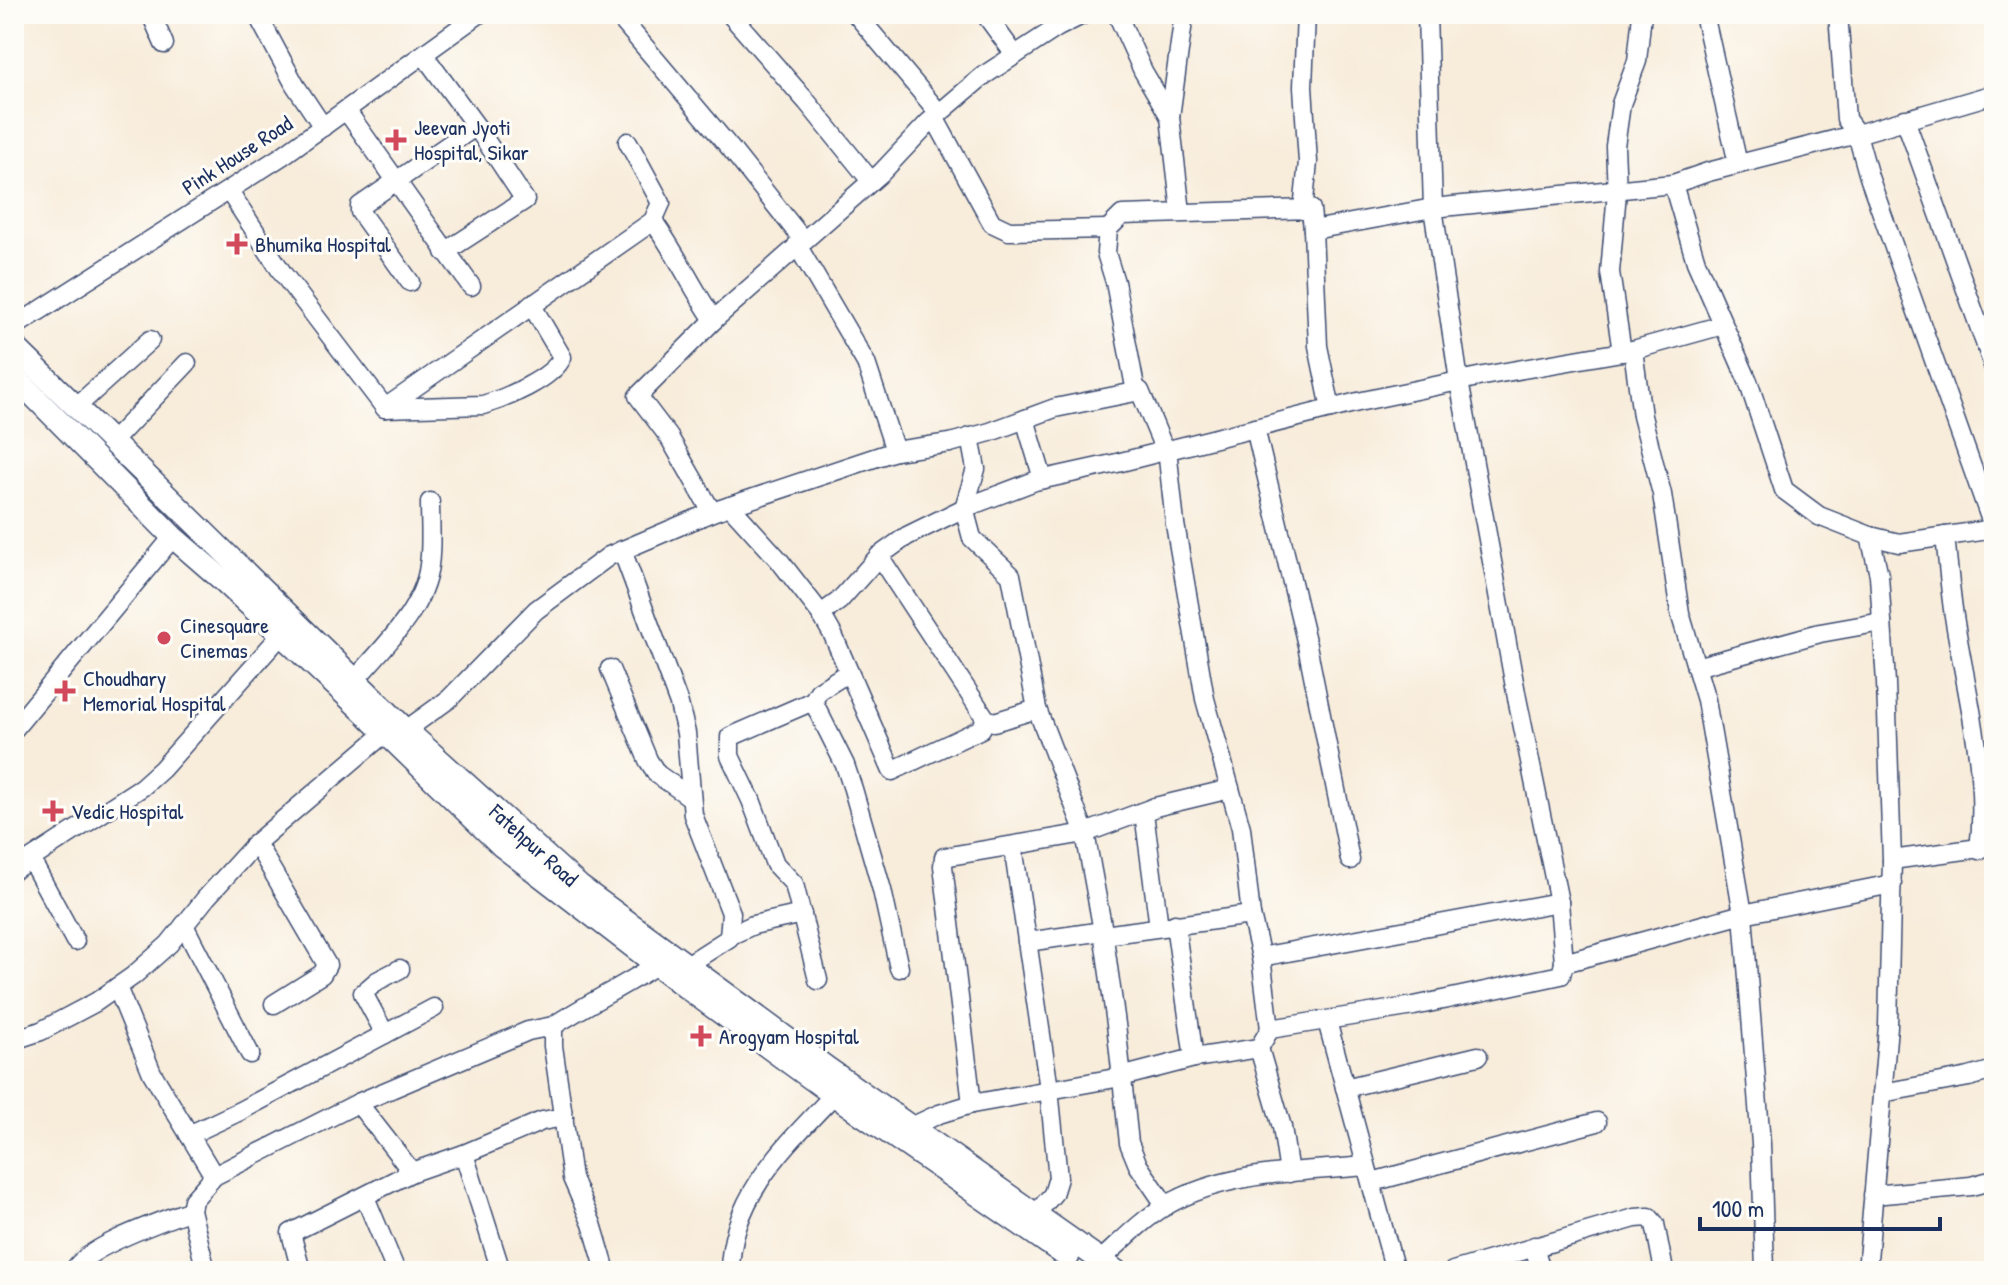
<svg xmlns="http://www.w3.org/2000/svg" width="2008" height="1285" font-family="'Patrick Hand',sans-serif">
	<rect width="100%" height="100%" fill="#fdfcf7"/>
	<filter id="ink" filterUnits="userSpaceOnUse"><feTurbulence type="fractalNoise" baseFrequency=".0125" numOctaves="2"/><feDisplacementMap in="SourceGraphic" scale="16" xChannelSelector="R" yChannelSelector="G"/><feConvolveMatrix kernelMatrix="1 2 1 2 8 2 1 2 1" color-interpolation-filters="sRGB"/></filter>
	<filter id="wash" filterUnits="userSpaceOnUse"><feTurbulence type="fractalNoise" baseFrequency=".006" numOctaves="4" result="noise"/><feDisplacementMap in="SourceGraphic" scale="32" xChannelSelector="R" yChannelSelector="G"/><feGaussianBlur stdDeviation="1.8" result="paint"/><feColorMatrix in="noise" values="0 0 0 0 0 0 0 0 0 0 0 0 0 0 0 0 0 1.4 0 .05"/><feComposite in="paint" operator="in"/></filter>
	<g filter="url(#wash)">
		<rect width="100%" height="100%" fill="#f8ecda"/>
	</g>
	<g filter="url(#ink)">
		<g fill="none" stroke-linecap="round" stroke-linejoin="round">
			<defs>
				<g id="minor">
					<polyline points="151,14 164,44"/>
					<polyline points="257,14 295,85 323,127"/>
					<polyline points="617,14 731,149 803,240"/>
					<polyline points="730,14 807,102 871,181"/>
					<polyline points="856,14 939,113"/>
					<polyline points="985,14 1015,55"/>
					<polyline points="1117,14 1143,71 1170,117"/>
					<polyline points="1704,14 1738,164"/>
					<polyline points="1838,14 1846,119 1857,134 1869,177 1994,529"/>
					<polyline points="424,55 476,126 525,200 445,252"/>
					<polyline points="346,110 471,286"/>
					<polyline points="934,117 992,223 1009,231 1108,229"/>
					<polyline points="1905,119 1994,368"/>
					<polyline points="1673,184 1696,262 1748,381 1784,490 1819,516 1870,536 1899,543 1994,529"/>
					<polyline points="229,191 283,274 385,408"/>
					<polyline points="1303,210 1308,162 1303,87 1306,14"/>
					<polyline points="1181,212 1170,117 1184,14"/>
					<path d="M653 221C676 252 692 288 714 320"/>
					<polyline points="1313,230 1318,346 1331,409"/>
					<polyline points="797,245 866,363 895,451"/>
					<polyline points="410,282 360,212 360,206 476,126"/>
					<polyline points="14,327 282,156 479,14"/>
					<polyline points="1633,350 1642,416 1662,494 1680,613 1706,700 1743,914 1761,1144 1765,1271"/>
					<polyline points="1622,352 1610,272 1617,192 1615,146 1621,104 1637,61 1642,14"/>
					<polyline points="1136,392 1115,282 1106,253 1108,229 1122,215 1311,209 1313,230 1433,208 1673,184 1708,172 1857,134 1994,94"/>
					<polyline points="76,407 150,340"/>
					<polyline points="385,408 653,221 661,203 628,142"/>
					<path d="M385 408 483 405C504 399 554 378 562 357L531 304"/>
					<polyline points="1025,419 1043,479"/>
					<polyline points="1255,428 1307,645 1350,860"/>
					<polyline points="970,437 976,469 964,508 972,538 1011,575 1037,709 1085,833 1103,931 1116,1024 1129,1143 1138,1165 1166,1206"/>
					<polyline points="112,442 187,363"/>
					<polyline points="730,506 779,560 821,614 839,601 879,556 907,536 964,508 1035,481 1117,463 1358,402 1483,376 1633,350 1723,325"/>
					<polyline points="712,512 669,437 638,396 717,317 882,172 929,122 983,76 1058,27 1084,14"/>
					<path d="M1945 536C1948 563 1950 590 1954 616 1966 693 1989 771 1979 850"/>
					<polyline points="622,550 679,704 686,733 693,815 731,913 729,938 687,965"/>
					<polyline points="879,556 986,719 994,722 1037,709"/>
					<polyline points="821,614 833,635 892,771 981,729 986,719"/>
					<polyline points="1696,667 1820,633 1882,622"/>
					<polyline points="610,669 648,760 657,774 690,797"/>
					<polyline points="849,672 819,691 813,701 845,765 853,789 882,890 899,968"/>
					<path d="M355 680C383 647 424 610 429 565 432 545 430 523 430 502"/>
					<polyline points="813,701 730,737 730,756 751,800 775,864 794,884 818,980"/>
					<polyline points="14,729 173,537"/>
					<polyline points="406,730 449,699 536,610 609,556 712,512 895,451 950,443 990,432 1055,408 1140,391 1168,458 1175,524 1205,699 1241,828 1251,915 1261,957 1270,1029 1259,1048 1194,1058 1121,1077 972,1104 939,1114 911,1127"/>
					<polyline points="256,843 327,965 322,974 274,1004"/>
					<polyline points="1013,846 1049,1089 1058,1178 1053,1194 1035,1215"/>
					<polyline points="31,860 75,941"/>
					<polyline points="1892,860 1994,846"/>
					<polyline points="14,870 142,787 162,769 281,635"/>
					<polyline points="1175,924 1194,1058"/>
					<polyline points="184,925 250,1054"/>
					<polyline points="1159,927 1144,813 1155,807 1230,789"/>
					<polyline points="1104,935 1251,915"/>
					<polyline points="729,936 753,925 802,914"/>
					<polyline points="1027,942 1103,931"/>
					<polyline points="1261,957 1559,902"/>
					<polyline points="1564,963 1743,914 1892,884"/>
					<polyline points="117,987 152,1073 214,1176"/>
					<polyline points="1327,1021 1395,1271"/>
					<polyline points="1270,1029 1414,1006 1561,975 1564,963 1559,902 1517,698 1459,381 1433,208 1427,14"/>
					<polyline points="385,1034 363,993 377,981 400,969"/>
					<polyline points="14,1040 41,1031 96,1002 133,976 169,944 206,898 256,843 385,733"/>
					<polyline points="1259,1048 1282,1127 1289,1173"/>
					<polyline points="1345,1088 1478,1056"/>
					<polyline points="1882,1093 1969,1077 1994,1070"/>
					<polyline points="358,1103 412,1172"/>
					<polyline points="972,1104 943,866 944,857 1085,833 1155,807"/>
					<polyline points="189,1135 240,1111 434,1008"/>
					<polyline points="464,1154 501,1271"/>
					<polyline points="1372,1182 1597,1122"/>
					<polyline points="1873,1195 1971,1186 1994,1180"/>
					<polyline points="365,1197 396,1271"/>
					<polyline points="1534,1246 1541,1271"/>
					<path d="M1100 1261C1121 1242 1143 1219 1167 1205 1226 1171 1300 1172 1366 1166"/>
					<path d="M74 1271C84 1247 165 1220 191 1210"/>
					<polyline points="206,1271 191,1210 193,1200 214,1176 358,1103 528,1031 553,1026"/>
					<polyline points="301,1271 291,1233 412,1172 464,1154 542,1121 564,1117"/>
					<path d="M606 1271 592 1224 572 1178 553 1046V1026C590 1002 630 983 667 958"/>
					<path d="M730 1271C731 1192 792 1140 842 1086"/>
					<polyline points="1453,1271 1635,1218 1649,1217 1655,1224 1664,1271"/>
					<polyline points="1867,1271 1888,1026 1892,860 1886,683 1879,575 1870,536"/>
				</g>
				<g id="tertiary">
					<polyline points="14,346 406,730 579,886 827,1068 1116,1271"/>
					<polyline points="14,376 173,537 226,583 364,712 502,846 687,988 834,1095 1068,1257"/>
				</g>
			</defs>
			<use href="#minor" stroke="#3c4b71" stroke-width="21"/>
			<use href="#tertiary" stroke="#3c4b71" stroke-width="25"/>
			<use href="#minor" stroke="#fff" stroke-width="18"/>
			<use href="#tertiary" stroke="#fff" stroke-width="22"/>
		</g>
	</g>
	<g fill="#d1495b" stroke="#fdfcf7" stroke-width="3">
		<path d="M392 128h8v8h8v8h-8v8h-8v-8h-8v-8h8z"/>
		<path d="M233 232h8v8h8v8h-8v8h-8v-8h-8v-8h8z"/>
		<circle cx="164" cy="638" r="8"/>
		<path d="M61 679h8v8h8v8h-8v8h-8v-8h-8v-8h8z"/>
		<path d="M49 799h8v8h8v8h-8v8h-8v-8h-8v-8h8z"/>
		<path d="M697 1024h8v8h8v8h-8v8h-8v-8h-8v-8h8z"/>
	</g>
	<g text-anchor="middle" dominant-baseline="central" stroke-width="6" stroke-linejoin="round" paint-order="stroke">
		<g font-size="22" fill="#1b2f5e" stroke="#fdfcf7" text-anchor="start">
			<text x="414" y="127">Jeevan Jyoti<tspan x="414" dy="25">Hospital, Sikar</tspan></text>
			<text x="255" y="244">Bhumika Hospital</text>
			<text x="180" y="625">Cinesquare<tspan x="180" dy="25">Cinemas</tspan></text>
			<text x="83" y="678">Choudhary<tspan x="83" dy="25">Memorial Hospital</tspan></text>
			<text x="71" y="811">Vedic Hospital</text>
			<text x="719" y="1036">Arogyam Hospital</text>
		</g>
		<g font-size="22" fill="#1b2f5e" stroke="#fdfcf7">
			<text transform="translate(237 155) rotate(-33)">Pink House Road</text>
			<text transform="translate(534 845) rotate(42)">Fatehpur Road</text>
		</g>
	</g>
	<rect width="2008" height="1285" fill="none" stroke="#fdfcf7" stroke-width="48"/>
	<path d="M1700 1217v12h240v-12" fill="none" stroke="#1b2f5e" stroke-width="4"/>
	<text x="1712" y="1217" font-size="24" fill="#1b2f5e" stroke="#fdfcf7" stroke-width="6" paint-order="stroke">100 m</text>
</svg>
